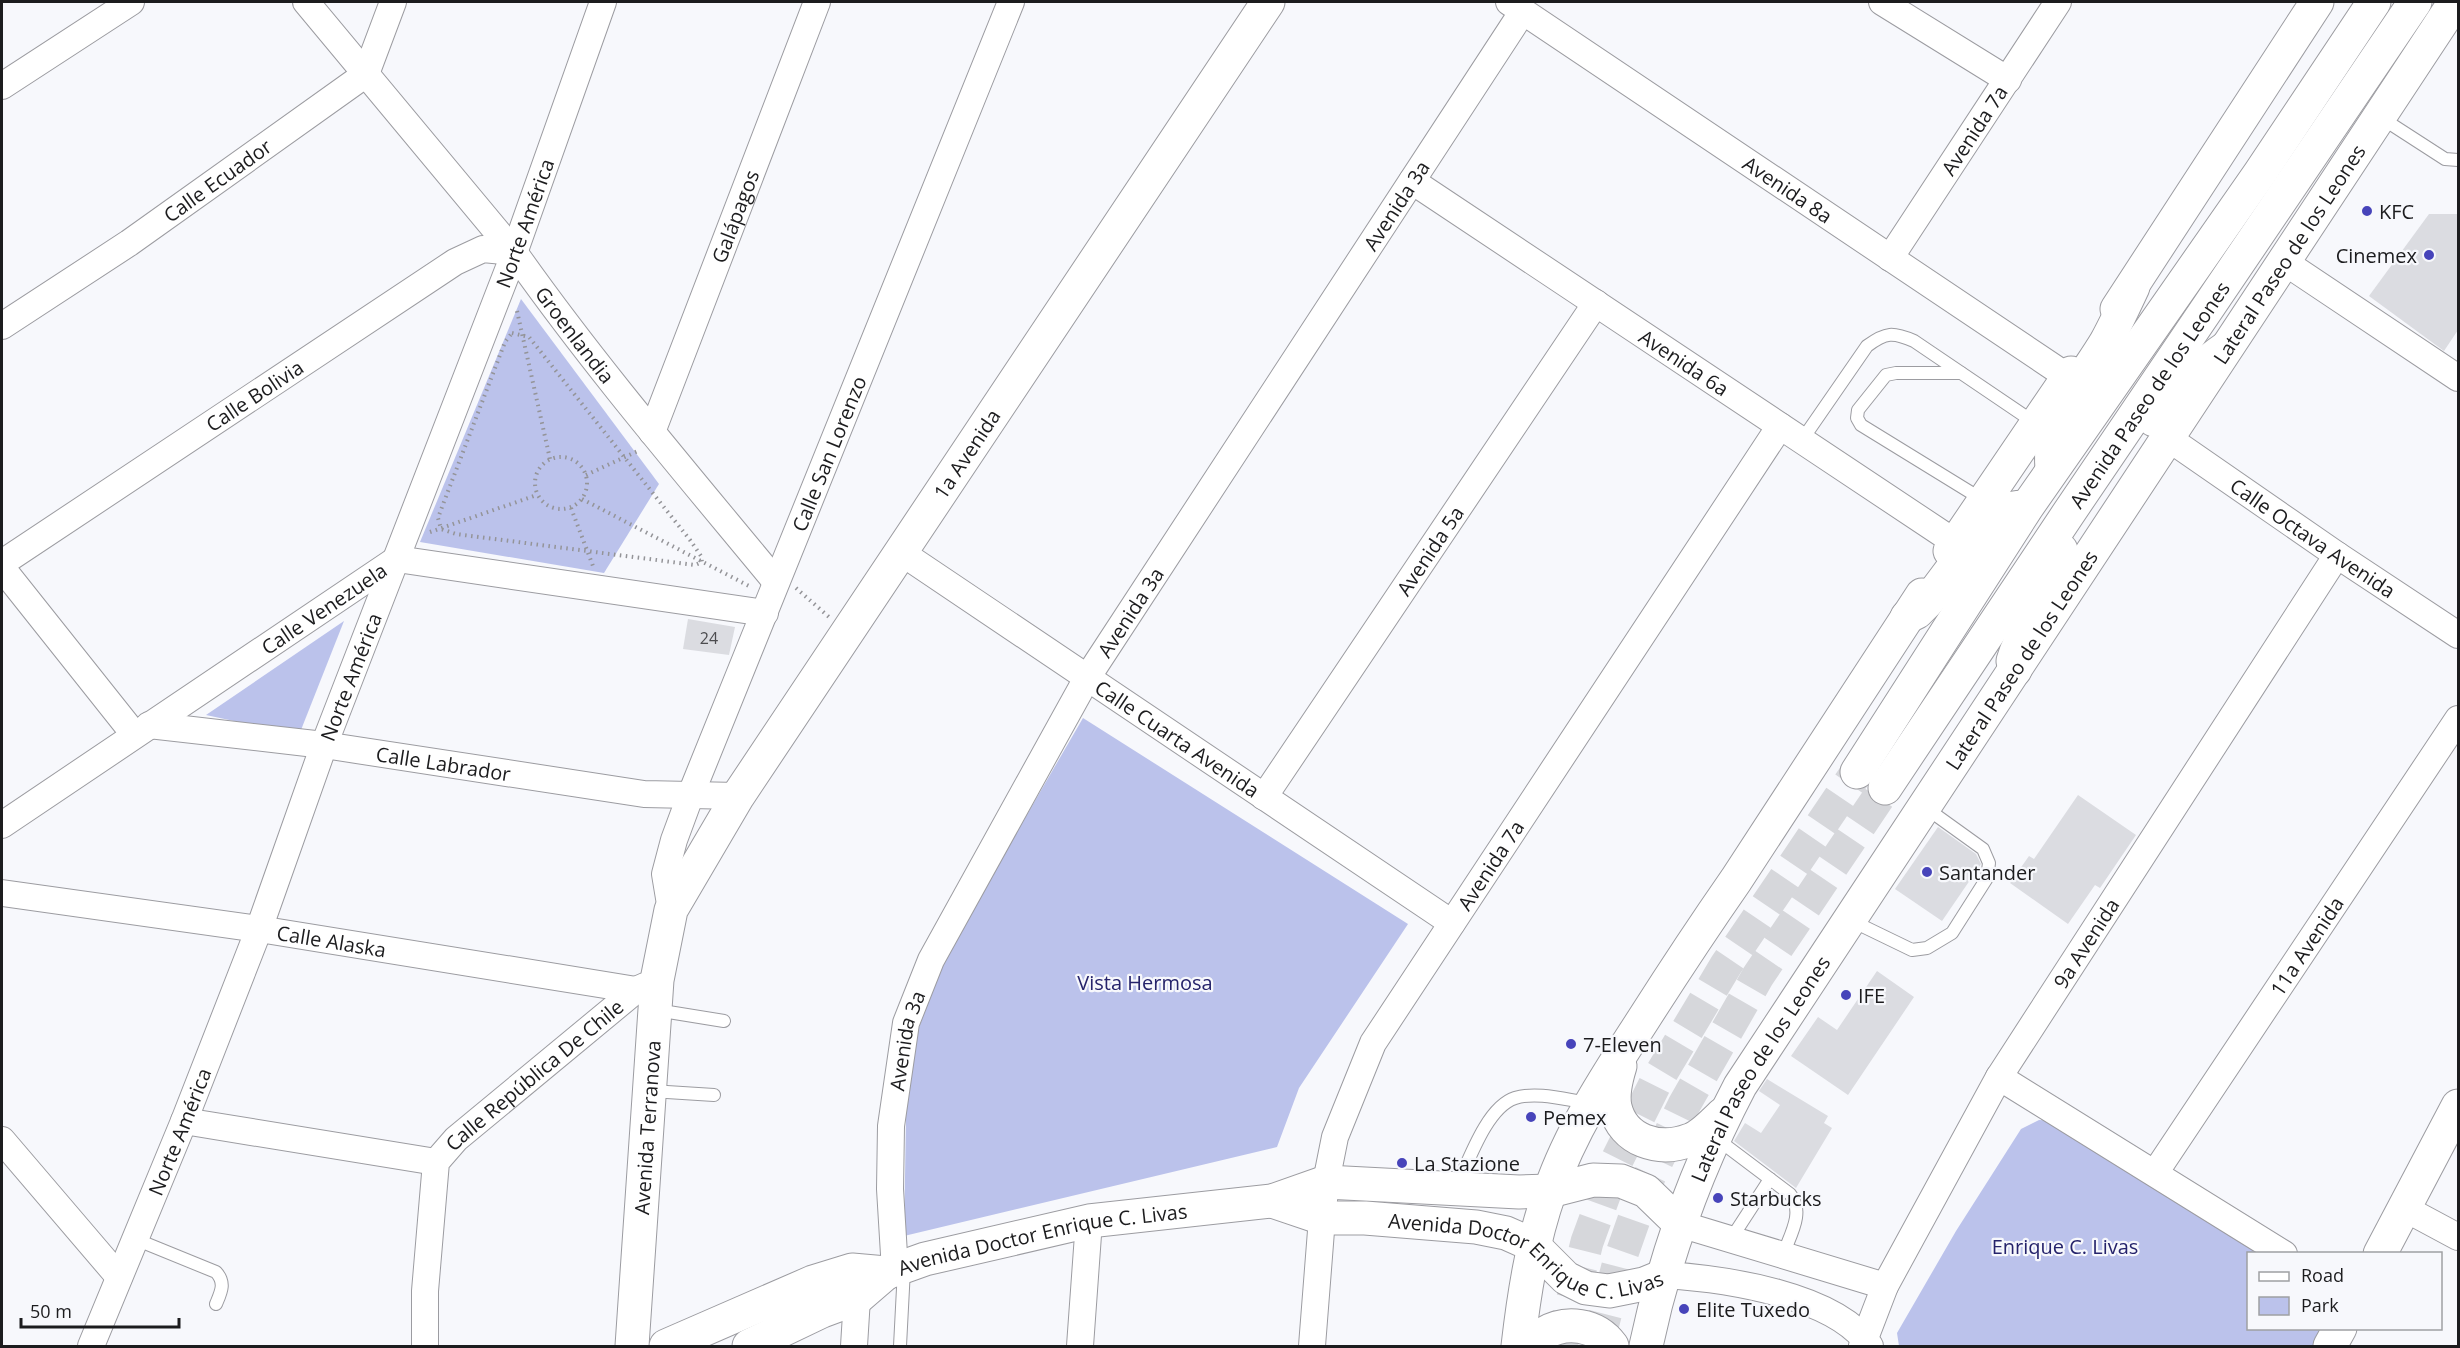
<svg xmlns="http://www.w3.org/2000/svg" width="2460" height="1348" font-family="'Open Sans',sans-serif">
	<rect width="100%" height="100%" fill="#f7f8fc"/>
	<g fill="#bbc2eb">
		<polygon points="521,299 659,484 604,573 420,542"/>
		<polygon points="344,621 299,735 206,715"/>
		<polygon points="1083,718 1408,924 1299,1088 1277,1147 904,1236 907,1060 946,954"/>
		<polygon points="2039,1120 2059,1121 2266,1253 2248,1254 2248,1328 2322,1329 2313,1346 1899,1346 1897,1333 1956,1231 2021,1129"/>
	</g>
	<g fill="#dbdce1">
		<polygon points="2429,214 2458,214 2458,330 2444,351 2369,296"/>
		<polygon points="688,619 735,627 729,655 683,649"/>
		<polygon points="2078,795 2136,835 2100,888 2095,885 2068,924 2010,883 2029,856 2034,859"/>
		<polygon points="1938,827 1976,854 1981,864 1942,921 1895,889"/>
		<polygon points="1877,971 1914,997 1848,1095 1791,1056 1818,1017 1837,1030"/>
		<polygon points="1767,1079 1828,1116 1824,1123 1832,1128 1796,1188 1734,1141 1745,1123 1761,1133 1780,1105 1759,1091"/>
	</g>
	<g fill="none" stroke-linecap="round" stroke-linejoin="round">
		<g stroke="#d6d7db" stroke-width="33" stroke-dasharray="33 16" stroke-linecap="butt">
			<polyline points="1561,1346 1587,1242 1617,1160 1656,1082 1726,965 1857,772"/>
			<polyline points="1597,1346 1619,1262 1649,1177 1684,1105 1758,976 1885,788"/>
		</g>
		<defs>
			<g id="lane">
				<polyline points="2380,117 2445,159 2458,160"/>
				<polyline points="1961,373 1896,373 1886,375 1858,410 1857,418 1861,425 1983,500"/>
				<path d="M1802 440 1867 346C1886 332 1893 332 1914 341L2035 423"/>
				<polyline points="1850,920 1912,950 1927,948 1952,933 1987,878 1989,863 1983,849 1926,808"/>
				<polyline points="656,1010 724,1021"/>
				<polyline points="651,1091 714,1095"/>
				<path d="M1717 1139 1790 1194C1805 1212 1790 1235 1783 1255"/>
				<path d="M1457 1186C1469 1160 1487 1107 1515 1098 1537 1091 1567 1100 1590 1103"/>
				<path d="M135 1239 216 1272C226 1283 221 1292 216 1304"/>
				<polyline points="1731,1239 1770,1179"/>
				<polyline points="900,1346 904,1269"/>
			</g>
			<g id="street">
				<path id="s1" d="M306 2 514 252C595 367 687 474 776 582"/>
				<path id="s2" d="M1509 2 2068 377"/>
				<polyline points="1882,2 2008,80"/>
				<polyline points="2,86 131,2"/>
				<path id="s3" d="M1412 181 1956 543"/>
				<path id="s4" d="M1890 258 2058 2"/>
				<polyline points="2283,261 2458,378"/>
				<path id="s5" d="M2 326 129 243 366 74 393 2"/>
				<path id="s6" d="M652 432 817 2"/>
				<path id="s7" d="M2168 438 2337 555 2458 635"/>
				<path id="s8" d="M902 553 1452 923"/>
				<path id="s9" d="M2 563 455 262 483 249 514 252"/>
				<polyline points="2,568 134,734"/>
				<path id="s10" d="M149 725 324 745 644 794 738 796"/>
				<path id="s11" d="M1264 797 1596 303"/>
				<path id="s12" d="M2 825 397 559 765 613"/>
				<path id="s13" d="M2 893 259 929 636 990"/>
				<path id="s14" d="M671 910 665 874 674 840 691 794 1011 2"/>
				<polyline points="1999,1077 2284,1254"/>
				<polyline points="184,1121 436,1162"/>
				<polyline points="2,1140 119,1277"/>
				<path id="s15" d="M2155 1173 2458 719"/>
				<polyline points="2404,1208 2458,1237"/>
				<polyline points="1680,1224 1885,1286"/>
				<path id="s16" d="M895 1271 890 1189 891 1126 906 1023 931 960 1087 678 1523 11"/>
				<path d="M1666 1275C1724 1279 1835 1294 1870 1346"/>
				<path id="s17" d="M91 1346 184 1121 259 929 324 745 508 270 603 2"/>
				<path id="s18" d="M425 1346V1291L436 1162 456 1139 636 990 645 986"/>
				<polyline points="854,1346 857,1298 854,1281"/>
				<polyline points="1080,1346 1089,1221"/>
				<path id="s19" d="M1312 1346 1322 1218 1326 1182 1335 1137 1373 1043 1780 426"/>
				<path id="s20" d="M1862 1346 1885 1286 1999 1077 2337 555"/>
			</g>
			<g id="secondary">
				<polyline points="2117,309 2317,2"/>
				<polyline points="1950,551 2071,373"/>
				<path d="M1620 1066C1616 1079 1612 1093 1615 1107 1623 1141 1659 1152 1690 1140 1702 1136 1713 1123 1723 1114"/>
				<path id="s21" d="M1272 1201 1322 1218H1365L1476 1227 1506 1233 1533 1245 1566 1278 1586 1288 1609 1291 1644 1284 1666 1275"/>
				<polyline points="2380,1254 2458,1106"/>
				<path id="s22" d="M632 1346 657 980 671 910 738 796 1268 2"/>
				<path id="s23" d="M666 1346 813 1282 852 1270 886 1273 925 1259 1089 1221 1272 1201 1326 1182 1519 1192 1550 1191 1593 1180 1621 1181 1646 1191 1680 1224"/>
				<polyline points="749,1346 822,1311 857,1298 886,1273"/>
				<path d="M1518 1346C1524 1294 1532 1242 1550 1191 1571 1130 1608 1074 1643 1020 1673 973 1704 926 1736 880 1799 785 1861 690 1922 595"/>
				<path d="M1528 1346C1532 1340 1537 1338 1543 1334 1566 1320 1596 1324 1612 1346"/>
				<path id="s24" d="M1646 1346C1665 1256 1697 1168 1740 1086L2455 2"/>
				<polyline points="2330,1346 2340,1328"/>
			</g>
			<g id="primary">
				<path d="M2154 420C2181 394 2193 370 2226 348"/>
				<path d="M2052 468C2047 419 2082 382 2106 342 2116 324 2124 306 2133 287"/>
				<path d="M1907 617 1917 612 1927 602C1946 579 1980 527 2002 512 2009 508 2017 507 2025 507"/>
				<polyline points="2015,670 2013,661 2016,652 2061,550"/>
				<polyline points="1857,772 2027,507 2260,173 2374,2"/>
				<path id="s25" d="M1885 788 2068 514 2415 2"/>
			</g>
		</defs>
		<use href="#lane" stroke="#9c9ca1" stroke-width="14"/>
		<use href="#street" stroke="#9c9ca1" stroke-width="28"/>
		<use href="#secondary" stroke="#9c9ca1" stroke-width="35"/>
		<use href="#primary" stroke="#9c9ca1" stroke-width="35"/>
		<g stroke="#949498" stroke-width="4" stroke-dasharray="1.5 4.5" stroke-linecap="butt">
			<polyline points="517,311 550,459"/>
			<polygon points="512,333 529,337 690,540 701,556 702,562 695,565 456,534 441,529 438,518 442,507 505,342"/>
			<circle cx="561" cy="483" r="26"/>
			<polyline points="586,475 640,450"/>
			<polyline points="582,499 749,586"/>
			<polyline points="571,508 593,566"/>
			<polyline points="430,532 537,495"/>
			<polyline points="796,588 829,617"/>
		</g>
		<use href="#lane" stroke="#fff" stroke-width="12"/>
		<use href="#street" stroke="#fff" stroke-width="26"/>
		<use href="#secondary" stroke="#fff" stroke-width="33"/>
		<use href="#primary" stroke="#fff" stroke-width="33"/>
	</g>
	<g fill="#4744ba" stroke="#f7f8fc" stroke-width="2">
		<circle cx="2367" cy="211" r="6"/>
		<circle cx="2429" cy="255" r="6"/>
		<circle cx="1927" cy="872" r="6"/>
		<circle cx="1846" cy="995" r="6"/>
		<circle cx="1571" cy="1044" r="6"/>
		<circle cx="1531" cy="1117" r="6"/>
		<circle cx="1402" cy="1163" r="6"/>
		<circle cx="1718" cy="1198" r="6"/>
		<circle cx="1684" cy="1309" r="6"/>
	</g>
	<g text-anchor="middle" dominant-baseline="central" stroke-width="4.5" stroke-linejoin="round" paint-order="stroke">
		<g font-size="16" fill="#4c4c4f">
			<text x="709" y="638">24</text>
		</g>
		<g font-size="20" fill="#1c1c1e" stroke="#f7f8fc">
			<text stroke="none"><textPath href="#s4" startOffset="153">Avenida 7a</textPath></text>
			<text stroke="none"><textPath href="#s5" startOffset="260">Calle Ecuador</textPath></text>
			<text stroke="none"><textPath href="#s2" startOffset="336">Avenida 8a</textPath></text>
			<text stroke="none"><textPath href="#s16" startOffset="1204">Avenida 3a</textPath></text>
			<text stroke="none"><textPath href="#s6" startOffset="231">Galápagos</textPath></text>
			<text stroke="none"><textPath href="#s17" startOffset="1204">Norte América</textPath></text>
			<text stroke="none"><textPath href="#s24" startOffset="1274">Lateral Paseo de los Leones</textPath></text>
			<text stroke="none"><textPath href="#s1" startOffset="428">Groenlandia</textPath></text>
			<text stroke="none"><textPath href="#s3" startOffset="327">Avenida 6a</textPath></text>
			<text stroke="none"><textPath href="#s25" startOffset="474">Avenida Paseo de los Leones</textPath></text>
			<text stroke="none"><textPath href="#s9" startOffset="303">Calle Bolivia</textPath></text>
			<text stroke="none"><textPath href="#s14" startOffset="488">Calle San Lorenzo</textPath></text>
			<text stroke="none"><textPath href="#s22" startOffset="982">1a Avenida</textPath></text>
			<text stroke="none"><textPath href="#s7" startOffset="176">Calle Octava Avenida</textPath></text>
			<text stroke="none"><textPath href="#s11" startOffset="297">Avenida 5a</textPath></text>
			<text stroke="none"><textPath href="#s12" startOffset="388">Calle Venezuela</textPath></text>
			<text stroke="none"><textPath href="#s16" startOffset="718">Avenida 3a</textPath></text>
			<text stroke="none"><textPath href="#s24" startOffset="788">Lateral Paseo de los Leones</textPath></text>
			<text stroke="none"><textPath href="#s17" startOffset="718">Norte América</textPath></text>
			<text stroke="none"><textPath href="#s8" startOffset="332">Calle Cuarta Avenida</textPath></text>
			<text stroke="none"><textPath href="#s10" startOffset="297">Calle Labrador</textPath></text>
			<text stroke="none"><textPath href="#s19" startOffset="525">Avenida 7a</textPath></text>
			<text stroke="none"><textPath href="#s13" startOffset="333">Calle Alaska</textPath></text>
			<text stroke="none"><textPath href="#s20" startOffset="462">9a Avenida</textPath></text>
			<text stroke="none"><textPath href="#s15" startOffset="273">11a Avenida</textPath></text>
			<text stroke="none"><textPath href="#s16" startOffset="232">Avenida 3a</textPath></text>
			<text stroke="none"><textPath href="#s24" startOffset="302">Lateral Paseo de los Leones</textPath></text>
			<text stroke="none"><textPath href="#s18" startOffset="316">Calle República De Chile</textPath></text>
			<text stroke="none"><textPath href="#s22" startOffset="219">Avenida Terranova</textPath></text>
			<text stroke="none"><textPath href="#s17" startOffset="232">Norte América</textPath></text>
			<text stroke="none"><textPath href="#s23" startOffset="396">Avenida Doctor Enrique C. Livas</textPath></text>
			<text stroke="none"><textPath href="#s21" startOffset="267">Avenida Doctor Enrique C. Livas</textPath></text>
		</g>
		<g font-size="20" fill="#1c1c1e" stroke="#f7f8fc" text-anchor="start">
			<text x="2379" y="211">KFC</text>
			<text x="2417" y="255" text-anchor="end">Cinemex</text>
			<text x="1939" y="872">Santander</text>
			<text x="1858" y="995">IFE</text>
			<text x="1583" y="1044">7-Eleven</text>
			<text x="1543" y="1117">Pemex</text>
			<text x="1414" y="1163">La Stazione</text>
			<text x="1730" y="1198">Starbucks</text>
			<text x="1696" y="1309">Elite Tuxedo</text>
		</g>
		<g font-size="20" fill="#25236b" stroke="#f7f8fc">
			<text x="1145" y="982">Vista Hermosa</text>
			<text x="2065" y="1246">Enrique C. Livas</text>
		</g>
	</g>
	<rect width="2460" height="1348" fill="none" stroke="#1c1c1e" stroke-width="6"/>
	<rect x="2247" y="1252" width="195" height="78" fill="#f7f8fc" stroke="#9fa0a3" stroke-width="1.5"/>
	<rect x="2259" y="1272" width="30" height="9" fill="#ffffff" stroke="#9fa0a3" stroke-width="1.5"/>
	<text x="2301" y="1282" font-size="18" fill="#1c1c1e">Road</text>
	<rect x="2259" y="1297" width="30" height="18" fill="#bbc2eb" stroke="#9fa0a3" stroke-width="1.5"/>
	<text x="2301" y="1312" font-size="18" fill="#1c1c1e">Park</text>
	<path d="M21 1318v9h158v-9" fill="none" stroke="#1c1c1e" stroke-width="3"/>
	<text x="30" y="1318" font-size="18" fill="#1c1c1e" stroke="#f7f8fc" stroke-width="4.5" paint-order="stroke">50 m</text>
</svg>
